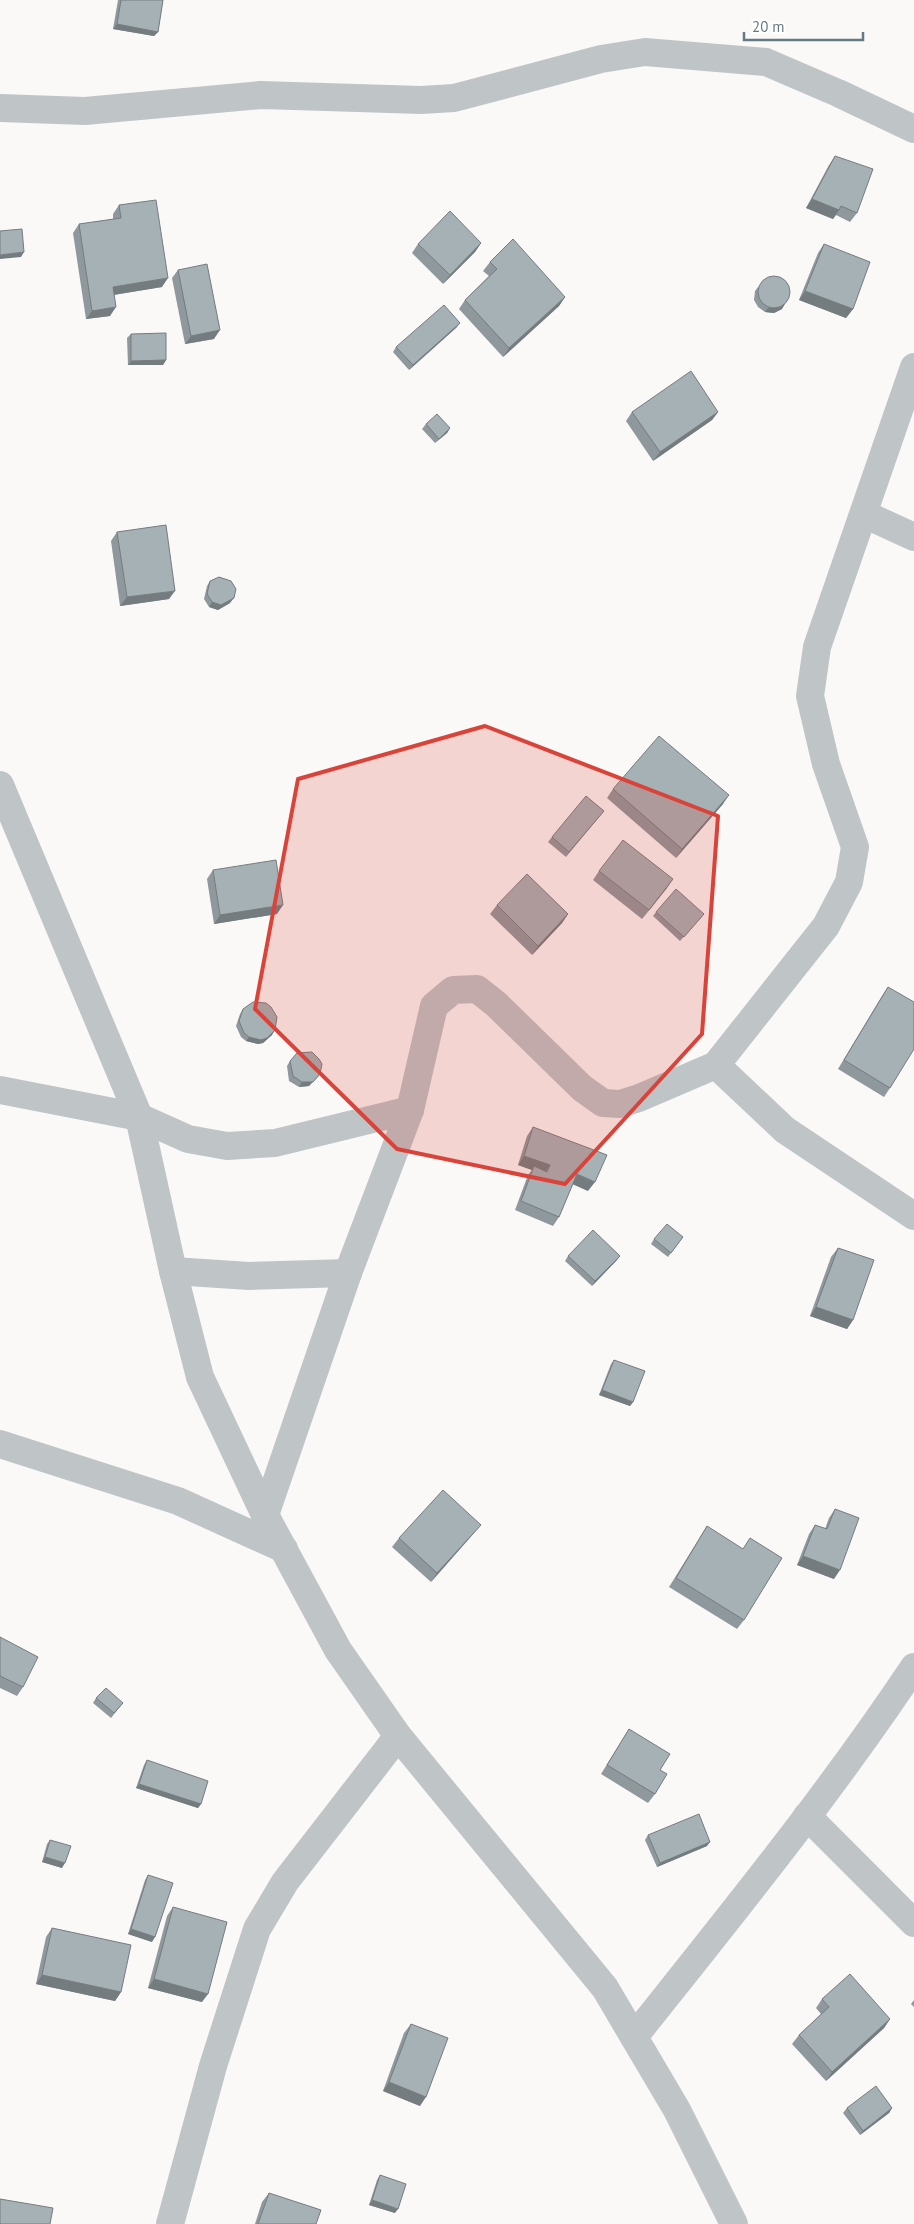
<svg xmlns="http://www.w3.org/2000/svg" width="914" height="2224" font-family="'PT Sans',sans-serif">
	<rect width="100%" height="100%" fill="#faf9f8"/>
	<g fill="none" stroke-linecap="round" stroke-linejoin="round">
		<g stroke="#bfc5c7" stroke-width="28">
			<polyline points="0,108 85,111 261,95 421,100 454,98 601,59 645,52 766,62 838,93 914,129"/>
			<polyline points="864,514 914,537"/>
			<polyline points="0,785 139,1117 173,1271 200,1377 265,1515 338,1650 398,1736 605,1988 677,2110 734,2224"/>
			<polyline points="716,1065 785,1130 914,1216"/>
			<polyline points="0,1090 139,1117 188,1139 227,1146 275,1143 410,1110"/>
			<polyline points="173,1271 249,1276 348,1273"/>
			<polyline points="0,1444 178,1501 284,1549"/>
			<polyline points="265,1515 348,1273 410,1110 434,1006 453,990 477,989 496,1004 582,1088 603,1103 620,1104 639,1098 716,1065 826,926 849,882 855,847 826,764 810,696 817,647 914,367"/>
			<polyline points="807,1816 914,1923"/>
			<path d="M634 2037C730 1916 828 1796 914 1667"/>
			<polyline points="170,2224 213,2066 257,1929 285,1882 398,1736"/>
		</g>
	</g>
	<g fill="#8f989c">
		<polygon points="118,0 163,0 158,32 154,36 113,29"/>
		<polygon points="835,156 857,213 850,222 836,215 833,219 806,208 829,165"/>
		<polygon points="119,205 162,287 114,295 110,316 86,319 73,233 79,224 113,219 113,214"/>
		<polygon points="481,243 475,252 443,284 412,253 418,244"/>
		<polygon points="824,244 853,309 846,318 799,300 818,253"/>
		<polygon points="490,262 565,297 559,306 503,357 459,309 465,300 489,276 483,271"/>
		<polygon points="178,270 214,339 185,344 172,278"/>
		<polygon points="758,287 782,309 774,313 765,312 758,307 754,300 755,291"/>
		<polygon points="457,327 409,370 393,352 396,347"/>
		<polygon points="131,334 166,360 163,365 128,365 127,338"/>
		<polygon points="632,412 718,412 712,420 653,461 626,421"/>
		<polygon points="426,424 450,428 447,433 435,443 422,429"/>
		<polygon points="117,532 169,599 120,606 111,541"/>
		<polygon points="210,581 230,603 218,610 209,607 204,599 207,586"/>
		<polygon points="613,789 723,804 676,858 607,798"/>
		<polygon points="604,811 566,857 548,842 552,837"/>
		<polygon points="213,870 277,914 214,924 207,879"/>
		<polygon points="599,871 667,888 642,919 593,880"/>
		<polygon points="497,905 568,914 562,923 532,955 490,914"/>
		<polygon points="656,912 704,914 680,941 653,916"/>
		<polygon points="888,987 890,1088 884,1097 838,1069 882,996"/>
		<polygon points="243,1009 272,1035 263,1043 258,1044 246,1041 241,1037 236,1026 240,1014"/>
		<polygon points="290,1061 320,1074 309,1086 299,1087 289,1081 287,1066"/>
		<polygon points="533,1127 588,1191 573,1184 559,1217 553,1226 515,1210 528,1175 532,1170 518,1165 527,1136"/>
		<polygon points="683,1237 668,1257 651,1244 654,1239"/>
		<polygon points="838,1248 853,1320 847,1329 810,1316 831,1257"/>
		<polygon points="568,1256 620,1256 616,1261 592,1286 565,1261"/>
		<polygon points="614,1360 633,1402 630,1406 599,1395 611,1364"/>
		<polygon points="835,1509 834,1579 797,1565 809,1534 815,1525 825,1529 829,1518"/>
		<polygon points="707,1526 744,1620 737,1629 669,1587"/>
		<polygon points="474,1533 431,1582 392,1547 399,1538"/>
		<polygon points="0,1637 23,1687 17,1696 0,1688"/>
		<polygon points="96,1698 123,1703 111,1718 93,1703"/>
		<polygon points="629,1729 660,1770 655,1794 648,1803 601,1774"/>
		<polygon points="147,1760 201,1804 198,1808 136,1788 144,1765"/>
		<polygon points="648,1835 707,1846 657,1867 645,1840"/>
		<polygon points="50,1840 62,1868 42,1862 47,1844"/>
		<polygon points="148,1875 152,1942 128,1934 145,1880"/>
		<polygon points="173,1907 202,2002 148,1988 167,1916"/>
		<polygon points="52,1928 121,1992 115,2001 36,1984 46,1937"/>
		<polygon points="822,1999 890,2019 884,2028 826,2081 792,2044 799,2035 821,2014 816,2008"/>
		<polygon points="914,2000 914,2007 911,2004"/>
		<polygon points="411,2024 420,2106 383,2091 404,2033"/>
		<polygon points="847,2108 892,2108 889,2113 860,2135 843,2113"/>
		<polygon points="380,2175 395,2213 369,2205 377,2180"/>
		<polygon points="269,2193 316,2224 255,2224 262,2202"/>
	</g>
	<g fill="#747c7f">
		<polygon points="117,24 158,32 154,36 113,29"/>
		<polygon points="812,199 839,210 833,219 806,208"/>
		<polygon points="481,243 475,252 443,284 450,275"/>
		<polygon points="24,252 21,257 0,259 0,255"/>
		<polygon points="168,278 162,287 106,296 113,287"/>
		<polygon points="805,291 853,309 846,318 799,300"/>
		<polygon points="565,297 559,306 503,357 509,348"/>
		<polygon points="785,304 782,309 774,313 765,312 768,308"/>
		<polygon points="116,307 110,316 86,319 92,311"/>
		<polygon points="460,323 457,327 409,370 413,365"/>
		<polygon points="220,330 214,339 185,344 191,336"/>
		<polygon points="166,360 163,365 128,365 131,361"/>
		<polygon points="718,412 712,420 653,461 660,452"/>
		<polygon points="450,428 447,433 435,443"/>
		<polygon points="175,591 169,599 120,606 127,597"/>
		<polygon points="234,598 230,603 218,610 209,607 212,602"/>
		<polygon points="729,795 723,804 676,858 682,849"/>
		<polygon points="673,879 667,888 642,919 649,910"/>
		<polygon points="283,905 277,914 214,924 220,915"/>
		<polygon points="568,914 562,923 532,955 538,946"/>
		<polygon points="275,1030 272,1035 263,1043 258,1044 246,1041 249,1037"/>
		<polygon points="320,1074 309,1086 299,1087 302,1082"/>
		<polygon points="524,1156 550,1165 544,1174 534,1166 532,1170 518,1165"/>
		<polygon points="577,1174 595,1182 588,1191 570,1183"/>
		<polygon points="620,1256 616,1261 592,1286 595,1281"/>
		<polygon points="816,1307 853,1320 847,1329 810,1316"/>
		<polygon points="602,1390 633,1402 630,1406 599,1395"/>
		<polygon points="481,1525 474,1533 431,1582 437,1573"/>
		<polygon points="803,1556 840,1570 834,1579 797,1565"/>
		<polygon points="139,1784 201,1804 198,1808 136,1788"/>
		<polygon points="710,1842 707,1846 657,1867 660,1863"/>
		<polygon points="45,1857 65,1863 62,1868 42,1862"/>
		<polygon points="131,1929 155,1937 152,1942 128,1934"/>
		<polygon points="42,1975 121,1992 115,2001 36,1984"/>
		<polygon points="154,1979 208,1994 202,2002 148,1988"/>
		<polygon points="890,2019 884,2028 826,2081 832,2072"/>
		<polygon points="389,2082 426,2097 420,2106 383,2091"/>
		<polygon points="892,2108 889,2113 860,2135 863,2131"/>
		<polygon points="372,2200 398,2209 395,2213 369,2205"/>
	</g>
	<g fill="#a6b1b5" stroke="#747c7f">
		<polygon points="121,0 163,0 158,32 117,24"/>
		<polygon points="835,156 873,169 857,213 841,206 839,210 812,199"/>
		<polygon points="156,200 168,278 113,287 116,307 92,311 79,224 121,218 119,205"/>
		<polygon points="450,211 481,243 450,275 418,244"/>
		<polygon points="22,229 24,252 0,255 0,231"/>
		<polygon points="513,239 565,297 509,348 465,300 497,269 490,262"/>
		<polygon points="824,244 870,262 853,309 805,291"/>
		<polygon points="207,264 220,330 191,336 178,270"/>
		<circle cx="774" cy="292" r="16"/>
		<polygon points="444,305 460,323 413,365 396,347"/>
		<polygon points="166,333 166,360 131,361 131,334"/>
		<polygon points="691,371 718,412 660,452 632,412"/>
		<polygon points="437,414 450,428 439,439 426,424"/>
		<polygon points="166,525 175,591 127,597 117,532"/>
		<polygon points="219,577 231,581 236,589 234,598 221,605 212,602 207,594 210,581"/>
		<polygon points="659,736 729,795 682,849 613,789"/>
		<polygon points="586,796 604,811 569,852 552,837"/>
		<polygon points="623,840 673,879 649,910 599,871"/>
		<polygon points="276,860 283,905 220,915 213,870"/>
		<polygon points="527,874 568,914 538,946 497,905"/>
		<polygon points="676,889 704,914 684,937 656,912"/>
		<polygon points="888,987 914,1002 914,1049 890,1088 844,1060"/>
		<polygon points="253,1002 266,1003 271,1007 277,1017 275,1030 267,1038 261,1040 249,1037 244,1033 239,1021 243,1009"/>
		<polygon points="312,1052 319,1059 322,1064 320,1074 313,1082 302,1082 293,1076 290,1061 297,1053"/>
		<polygon points="533,1127 607,1155 595,1182 577,1174 559,1217 521,1201 534,1166 547,1172 550,1165 524,1156"/>
		<polygon points="667,1224 683,1237 671,1253 654,1239"/>
		<polygon points="593,1230 620,1256 595,1281 568,1256"/>
		<polygon points="838,1248 874,1260 853,1320 816,1307"/>
		<polygon points="614,1360 645,1371 633,1402 602,1390"/>
		<polygon points="443,1490 481,1525 437,1573 399,1538"/>
		<polygon points="835,1509 859,1518 840,1570 803,1556 815,1525 827,1529"/>
		<polygon points="707,1526 743,1549 750,1538 782,1558 744,1620 676,1578"/>
		<polygon points="0,1637 38,1657 23,1687 0,1676"/>
		<polygon points="106,1688 123,1703 114,1713 96,1698"/>
		<polygon points="629,1729 670,1754 660,1770 667,1774 655,1794 607,1765"/>
		<polygon points="147,1760 208,1781 201,1804 139,1784"/>
		<polygon points="699,1814 710,1842 660,1863 648,1835"/>
		<polygon points="50,1840 71,1846 65,1863 45,1857"/>
		<polygon points="148,1875 173,1883 155,1937 131,1929"/>
		<polygon points="173,1907 227,1922 208,1994 154,1979"/>
		<polygon points="52,1928 131,1945 121,1992 42,1975"/>
		<polygon points="850,1974 890,2019 832,2072 799,2035 829,2007 822,1999"/>
		<polygon points="411,2024 448,2038 426,2097 389,2082"/>
		<polygon points="876,2086 892,2108 863,2131 847,2108"/>
		<polygon points="380,2175 406,2184 398,2209 372,2200"/>
		<polygon points="269,2193 321,2210 316,2224 258,2224"/>
		<polygon points="0,2199 53,2208 50,2224 0,2224"/>
	</g>
	<path fill="#d94339" fill-opacity="0.2" stroke="#d94339" stroke-width="4" stroke-linejoin="round" d="M485 726 718 816 702 1034 565 1184 397 1149 255 1009 298 779Z"/>
	<path d="M744 32v8h119v-8" fill="none" stroke="#667a81" stroke-width="2.5"/>
	<text x="752" y="32" font-size="15" fill="#667a81" stroke="#ffffff" stroke-width="4" paint-order="stroke">20 m</text>
</svg>
